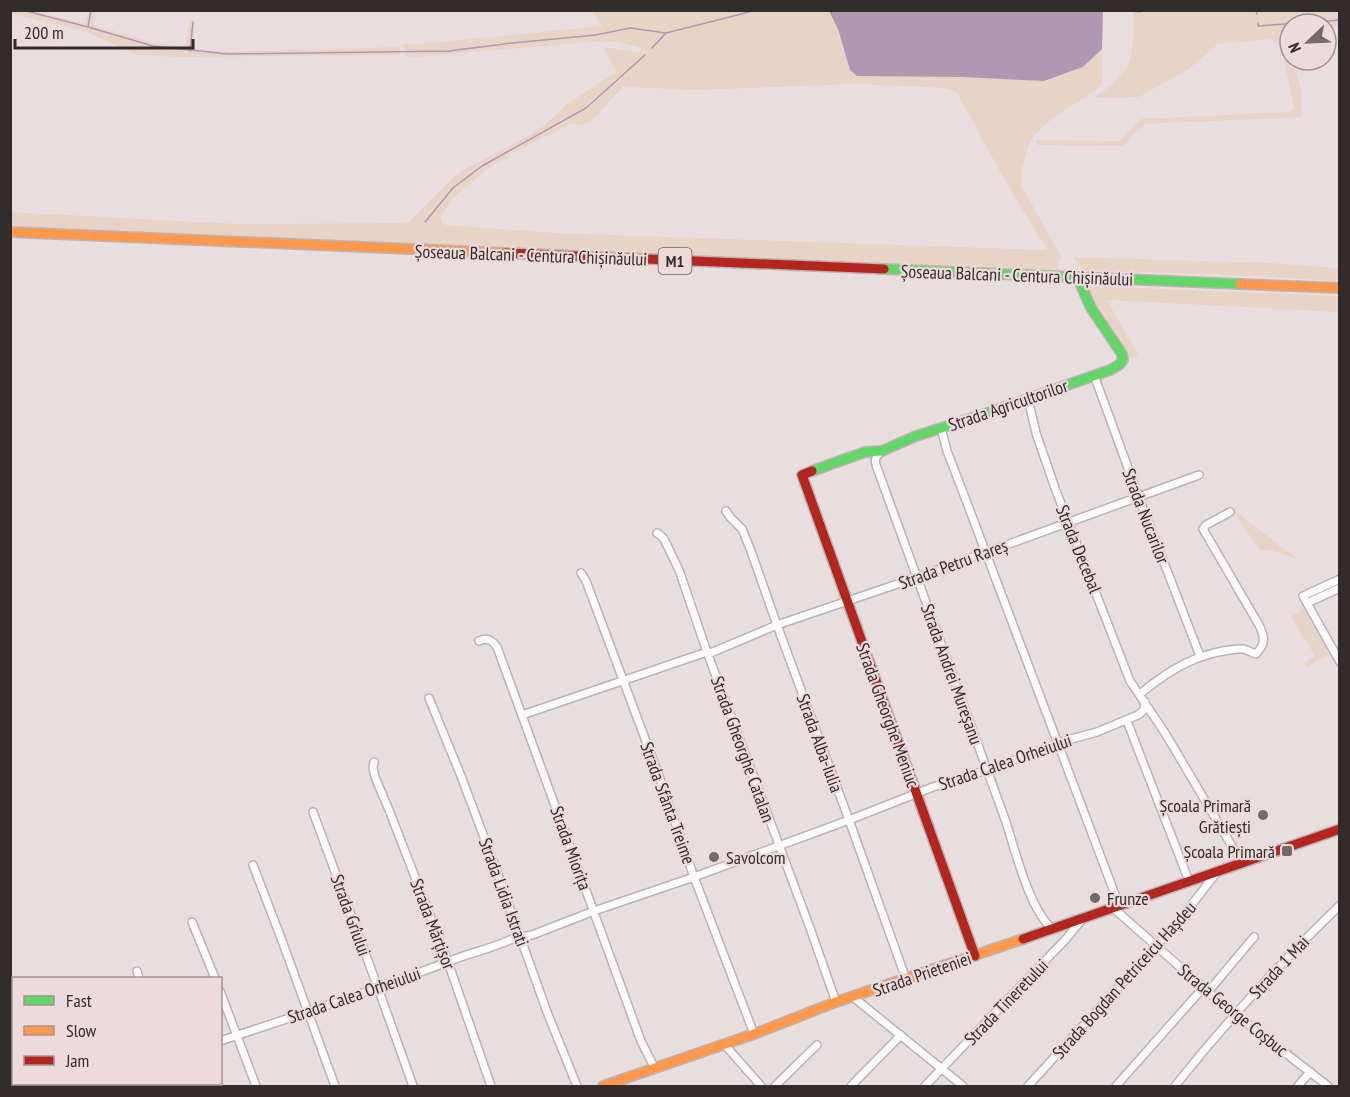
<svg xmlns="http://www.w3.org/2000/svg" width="1350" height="1097" font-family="'PT Sans Narrow',sans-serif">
	<rect width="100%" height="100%" fill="#e9dedf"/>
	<g fill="#e7d4c7" fill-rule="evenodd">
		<polygon points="11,10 34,11 85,24 89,11 95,11 93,25 154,43 186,47 190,19 195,20 193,49 228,52 399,47 400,55 179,57 137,55 84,31 11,14"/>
		<path d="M593 11H829L838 29 850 70 1044 81 1083 67 1102 49V85L1089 95 1065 110 1048 122 1034 136 1030 142 1022 168 1021 185 1061 256 1055 274 11 229 10 212 237 224 404 223 409 222 455 176 463 170 526 137 544 126 567 104 616 72 603 47 638 52 642 48 617 42H590L416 57 406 56 403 44H419L602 26ZM857 84 945 88 953 90 957 93 1003 177 1047 250 556 233 460 226 445 225 441 221V215L454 197 488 169 509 155 571 124 584 125 594 119 619 91 624 88 631 87 692 90Z"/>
		<path d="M1133 11H1339V26L1326 27V24H1290V60H1294L1302 94 1301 117 1146 124 1133 135 1124 146 1037 145 1036 140 1120 141 1141 119 1289 112 1293 110 1294 107 1282 51 1279 44 1270 39 1218 44 1189 69 1139 97 1094 98C1103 91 1113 84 1120 76 1136 59 1133 32 1133 11Z"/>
		<polygon points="1073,257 1269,263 1339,268 1339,281 1210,274 1082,271"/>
		<polygon points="1088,286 1339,296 1339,312 1107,300 1138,355 1129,359 1092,299"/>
		<polygon points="1231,508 1296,558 1270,550 1260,551"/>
		<polygon points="1304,608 1331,653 1307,667 1304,663 1315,656 1291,617"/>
	</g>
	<polygon fill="#b097b2" points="829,11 1103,11 1102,49 1083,67 1044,81 962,77 857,76 850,70 838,29"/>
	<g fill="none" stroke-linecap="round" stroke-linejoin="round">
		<g stroke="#b097b2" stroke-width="1.5">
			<polyline points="22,10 88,27 153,46 228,54 449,51 512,43 596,35 630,28 666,33 757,10"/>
			<polyline points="1256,10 1257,14"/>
			<polyline points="1131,11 1140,12 1145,10"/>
			<polyline points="1258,23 1258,26 1340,20"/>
			<polyline points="88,27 91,10"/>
			<polyline points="652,48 666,33"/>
			<polyline points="190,51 193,22"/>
			<polyline points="425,222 453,188 482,166 586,108 645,55"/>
		</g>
		<defs>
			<g id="street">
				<polyline points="1094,375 1139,498 1200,656"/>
				<polyline points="1028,399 1036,433 1055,488 1130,681 1165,733 1242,863"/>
				<polyline points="941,428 947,451 964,495 1119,905"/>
				<path d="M882 451C877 455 874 458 876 465L1006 822C1015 850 1030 911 1052 928"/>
				<polyline points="726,511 730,517 742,529 751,551 777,625 849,820 906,979"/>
				<polyline points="657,533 660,535 664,539 679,570 707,652 810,928 836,1002"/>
				<polyline points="581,573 586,581 659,776 694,877 754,1034"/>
				<polyline points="1340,579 1303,596 1340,662"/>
				<polyline points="1307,603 1340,588"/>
				<path d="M479 641C487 637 492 640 497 647L641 1041 655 1069"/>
				<polyline points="708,654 777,625 918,577 1199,475"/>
				<path d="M1140 694C1170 669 1199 652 1238 649H1244L1256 654C1266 643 1265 638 1259 625L1203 529 1206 525 1230 512"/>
				<polyline points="429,698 461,776 496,869 547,1012 577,1086"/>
				<polyline points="522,715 707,652"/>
				<polyline points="1127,721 1189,881"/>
				<polyline points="374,762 373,768 375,777 389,810 448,962 491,1086"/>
				<polyline points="313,812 378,988 413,1086"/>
				<polyline points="253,865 281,938 335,1086"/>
				<polyline points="1112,907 1222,1004 1328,1086"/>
				<polyline points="192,922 215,978"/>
				<polyline points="520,937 532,935 594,911 694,877 849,820 933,787 987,770 1071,739 1097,732 1138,715 1144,710 1145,702"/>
				<polyline points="137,971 139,978"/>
				<polyline points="220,991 256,1086"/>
				<polyline points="1208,992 1254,937"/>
				<polyline points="853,997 963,1086"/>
				<path d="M220 1041C299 1015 378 989 455 959 473 952 505 945 519 935"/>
				<polyline points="724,1044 761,1086"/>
				<polyline points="28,1084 31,1086"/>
				<polyline points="102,1084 102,1086"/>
				<polyline points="180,1084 181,1086"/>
				<polyline points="775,1086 817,1045"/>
				<polyline points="851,1086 901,1035"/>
				<polyline points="925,1086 1066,939 1083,918"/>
				<polyline points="1028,1086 1179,921 1217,872"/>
				<polyline points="1116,1086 1203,988"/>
				<path d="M1175 1086C1226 1022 1281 962 1340 905"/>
				<polyline points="1298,1086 1310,1072"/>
			</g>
			<g id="fast">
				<polyline points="884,269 1240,284"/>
				<polyline points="812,471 865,452 882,451 916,436 982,415 1110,370 1119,365 1123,360 1122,354 1091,308 1078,278"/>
			</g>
			<g id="slow">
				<polyline points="10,232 505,253"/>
				<polyline points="1240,284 1340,288"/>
				<polyline points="603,1086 754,1034 836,1002 1023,939"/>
			</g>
			<g id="jam">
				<polyline points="505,253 884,269"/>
				<polyline points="812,471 802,475 975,956"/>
				<polyline points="1023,939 1340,829"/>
			</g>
		</defs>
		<use href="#street" stroke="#bbb3b4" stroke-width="10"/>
		<use href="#fast" stroke="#bbb3b4" stroke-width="12"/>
		<use href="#slow" stroke="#bbb3b4" stroke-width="12"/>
		<use href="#jam" stroke="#bbb3b4" stroke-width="12"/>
		<use href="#street" stroke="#fcfafa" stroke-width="7"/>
		<use href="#fast" stroke="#63d668" stroke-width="9"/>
		<use href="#slow" stroke="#ff974d" stroke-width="9"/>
		<use href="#jam" stroke="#b3261e" stroke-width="9"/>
	</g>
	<g fill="#726a6b" stroke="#eddadb" stroke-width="2">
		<circle cx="1263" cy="815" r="6"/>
		<rect x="1281" y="845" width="12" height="12" rx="3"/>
		<circle cx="714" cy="857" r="6"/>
		<circle cx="1095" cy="898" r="6"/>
	</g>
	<g text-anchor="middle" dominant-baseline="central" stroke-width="4.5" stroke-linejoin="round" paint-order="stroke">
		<rect fill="#eddadb" stroke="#6a6060" stroke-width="1.5" x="658.5" y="248" width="33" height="26" rx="4.5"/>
		<g font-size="16" font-weight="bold" fill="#322b2c">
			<text x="675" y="261">M1</text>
		</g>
		<g font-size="18" fill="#322b2c" stroke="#eddadb">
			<text transform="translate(531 255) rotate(2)">Șoseaua Balcani - Centura Chișinăului</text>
			<text transform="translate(1017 275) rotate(2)">Șoseaua Balcani - Centura Chișinăului</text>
			<text transform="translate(1008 405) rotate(-19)">Strada Agricultorilor</text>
			<text transform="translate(1146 516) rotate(69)">Strada Nucarilor</text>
			<text transform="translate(1079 549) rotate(68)">Strada Decebal</text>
			<text transform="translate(953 564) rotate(-20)">Strada Petru Rareș</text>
			<text transform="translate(952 674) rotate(70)">Strada Andrei Mureșanu</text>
			<text transform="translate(888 715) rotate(70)">Strada Gheorghe Meniuc</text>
			<text transform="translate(820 743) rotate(70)">Strada Alba-Iulia</text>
			<text transform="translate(743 749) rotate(70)">Strada Gheorghe Catalan</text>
			<text transform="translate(1005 762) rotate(-19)">Strada Calea Orheiului</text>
			<text transform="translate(668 803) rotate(70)">Strada Sfânta Treime</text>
			<text transform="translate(571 848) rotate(70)">Strada Miorița</text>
			<text transform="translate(504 892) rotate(70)">Strada Lidia Istrati</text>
			<text transform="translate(351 915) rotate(70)">Strada Grîului</text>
			<text transform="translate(433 924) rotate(69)">Strada Mărțișor</text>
			<text transform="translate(1279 967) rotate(-47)">Strada 1 Mai</text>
			<text transform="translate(922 974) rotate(-19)">Strada Prieteniei</text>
			<text transform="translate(1124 980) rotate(-48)">Strada Bogdan Petriceicu Hașdeu</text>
			<text transform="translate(354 995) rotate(-19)">Strada Calea Orheiului</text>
			<text transform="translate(1006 1002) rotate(-46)">Strada Tineretului</text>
			<text transform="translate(1233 1010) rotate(39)">Strada George Coșbuc</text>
		</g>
		<g font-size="18" fill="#322b2c" stroke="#eddadb" text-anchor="end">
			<text x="1251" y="805">Școala Primară<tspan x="1251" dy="21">Grătiești</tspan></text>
			<text x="1275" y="851">Școala Primară</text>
			<text x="726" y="857" text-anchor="start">Savolcom</text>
			<text x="1107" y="898" text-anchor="start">Frunze</text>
		</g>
	</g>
	<rect width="1350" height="1097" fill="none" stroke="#322b2c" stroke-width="24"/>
	<rect x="12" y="977" width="210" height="108" fill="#eddadb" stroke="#a29495" stroke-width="1.5"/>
	<rect x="24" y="996" width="30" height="9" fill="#63d668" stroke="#a29495" stroke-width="1.5"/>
	<text x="66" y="1007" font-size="18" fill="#322b2c">Fast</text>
	<rect x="24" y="1026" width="30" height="9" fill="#ff974d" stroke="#a29495" stroke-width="1.5"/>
	<text x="66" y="1037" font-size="18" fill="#322b2c">Slow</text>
	<rect x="24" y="1056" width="30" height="9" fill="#b3261e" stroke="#a29495" stroke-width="1.5"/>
	<text x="66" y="1067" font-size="18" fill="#322b2c">Jam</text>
	<g transform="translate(1308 42) rotate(247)"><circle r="28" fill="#eddadb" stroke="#a29495" stroke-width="1.5"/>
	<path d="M0-4.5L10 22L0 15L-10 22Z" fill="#726a6b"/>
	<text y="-9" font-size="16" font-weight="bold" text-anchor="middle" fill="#322b2c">N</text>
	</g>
	<path d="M15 39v9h178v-9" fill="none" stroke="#322b2c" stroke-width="3"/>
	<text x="24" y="39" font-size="18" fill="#322b2c" stroke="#eddadb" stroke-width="4.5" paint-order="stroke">200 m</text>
</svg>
